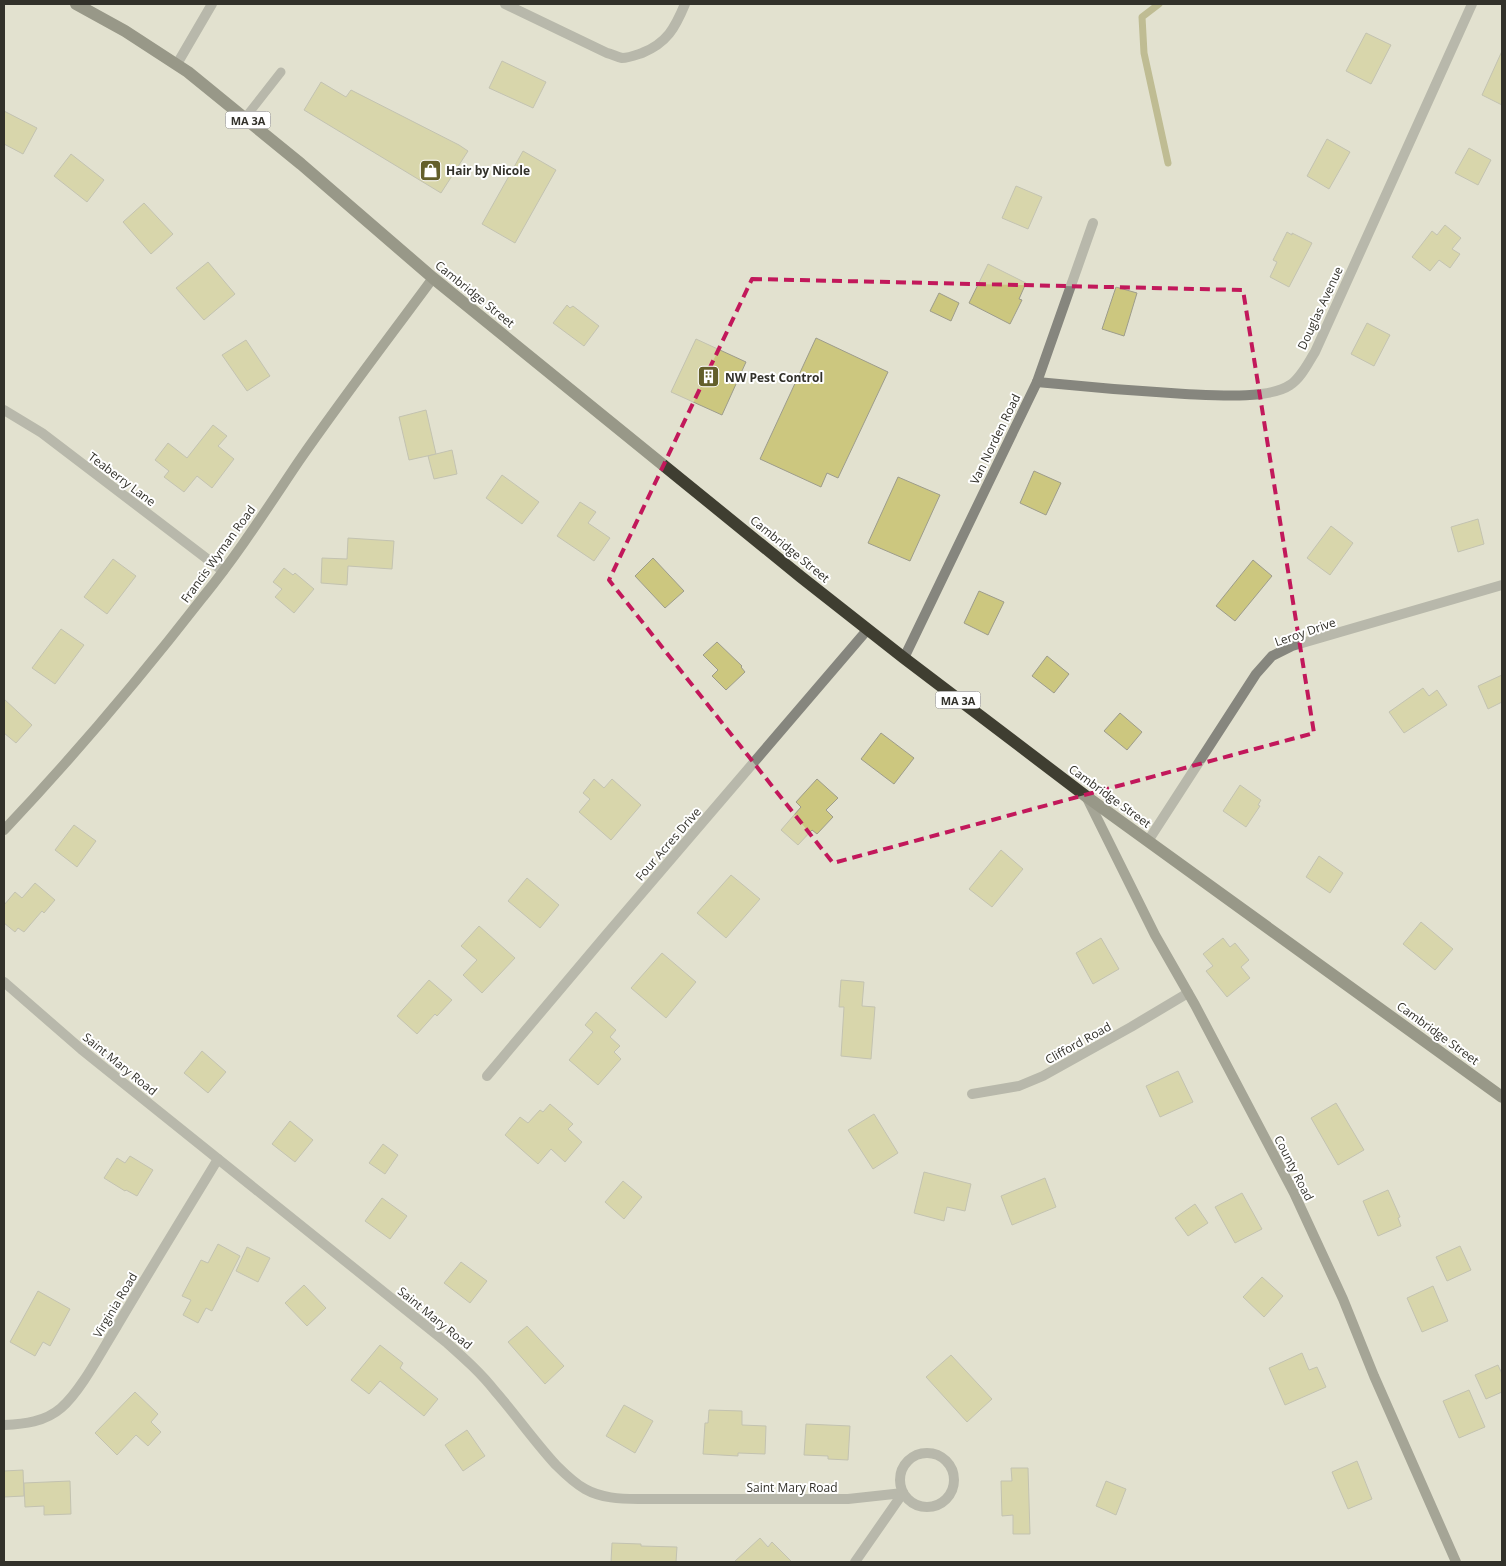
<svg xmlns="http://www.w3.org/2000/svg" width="1506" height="1566" font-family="'Open Sans',sans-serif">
	<rect width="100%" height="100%" fill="#e2e1cf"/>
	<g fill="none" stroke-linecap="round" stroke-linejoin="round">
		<polyline stroke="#958f49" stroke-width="7" points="1159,4 1142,17 1144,53 1168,163"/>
	</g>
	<g fill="#ccc77f" stroke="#9d9c8b">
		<polygon points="1366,33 1391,45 1371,84 1346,71"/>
		<polygon points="1502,51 1502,105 1482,95"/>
		<polygon points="502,61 546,82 533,108 489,88"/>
		<polygon points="321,82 346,97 351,90 459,145 468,151 441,193 304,110"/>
		<polygon points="4,111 37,128 23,154 4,144"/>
		<polygon points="1327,139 1350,152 1329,189 1307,176"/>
		<polygon points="1469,148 1491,160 1478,185 1455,173"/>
		<polygon points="523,151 556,170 515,243 482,224"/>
		<polygon points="71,154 104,180 87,202 54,176"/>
		<polygon points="1016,186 1042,197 1028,229 1002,218"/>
		<polygon points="144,203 173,234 151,254 123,222"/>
		<polygon points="1445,225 1461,238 1452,249 1460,254 1450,268 1439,260 1430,271 1412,257 1432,231 1437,235"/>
		<polygon points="1287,232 1292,235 1292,233 1312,243 1289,287 1270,277 1277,262 1273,260"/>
		<polygon points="208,262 235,294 204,320 176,288"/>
		<polygon points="988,264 1026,283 1019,299 1022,300 1010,324 969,303"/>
		<polygon points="1116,287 1137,293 1124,336 1102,329"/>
		<polygon points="939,293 959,303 951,321 930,311"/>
		<polygon points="567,305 570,308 573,306 599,326 584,346 553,323"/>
		<polygon points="1367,323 1390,335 1374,366 1351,354"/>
		<polygon points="816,338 888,372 838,478 827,473 821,487 760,459"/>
		<polygon points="696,339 746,362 722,415 671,392"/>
		<polygon points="246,340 270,376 247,391 222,355"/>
		<polygon points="426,410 436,454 409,460 399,417"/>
		<polygon points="213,425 227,436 218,446 234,459 212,488 197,476 184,492 164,477 169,471 155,460 168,443 187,458"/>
		<polygon points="452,450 457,474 434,479 428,456"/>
		<polygon points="1034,471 1061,483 1046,515 1020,503"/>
		<polygon points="502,475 539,502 522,524 486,498"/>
		<polygon points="898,477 940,495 910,561 868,543"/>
		<polygon points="580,502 596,512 588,523 610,538 594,561 557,536"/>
		<polygon points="1478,519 1484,544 1458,552 1451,527"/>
		<polygon points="1331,526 1353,543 1330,575 1307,558"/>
		<polygon points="348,538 394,541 392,569 348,566 347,585 321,583 322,558 347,559"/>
		<polygon points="653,558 684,591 665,608 635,576"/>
		<polygon points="113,559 136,576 107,614 84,597"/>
		<polygon points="1253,560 1272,576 1235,621 1216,606"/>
		<polygon points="284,568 293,575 295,573 314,589 294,613 275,597 282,589 273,582"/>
		<polygon points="979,591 1004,602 988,635 964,623"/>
		<polygon points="61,629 84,645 55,684 32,668"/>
		<polygon points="717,642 742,666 741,667 745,672 726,690 712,676 718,670 703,655"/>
		<polygon points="1047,656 1069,674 1054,693 1032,676"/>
		<polygon points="1502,675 1502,702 1488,709 1478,686"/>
		<polygon points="1423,688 1429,696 1437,690 1447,705 1404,733 1389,712"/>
		<polygon points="4,699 32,725 16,743 4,733"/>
		<polygon points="1120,713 1142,732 1127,750 1104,731"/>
		<polygon points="881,733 914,758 894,784 861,759"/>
		<polygon points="594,779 604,788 612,779 641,805 611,840 579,812 590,799 583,793"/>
		<polygon points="817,779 838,798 826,810 833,817 817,834 812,830 798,845 781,830 801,807 796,802"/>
		<polygon points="1240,785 1261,800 1258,805 1260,806 1246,827 1223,811"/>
		<polygon points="74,825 96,841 77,867 55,850"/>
		<polygon points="1001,850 1023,869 992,907 969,889"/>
		<polygon points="1319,856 1343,873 1330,893 1306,877"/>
		<polygon points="731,875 760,899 726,938 697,913"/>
		<polygon points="527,878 559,905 540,928 508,901"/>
		<polygon points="35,883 55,900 44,913 42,911 24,932 18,928 15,932 4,923 4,905 15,892 22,898"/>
		<polygon points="1421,922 1453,949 1435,970 1403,944"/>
		<polygon points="479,926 515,958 482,993 463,975 477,960 461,946"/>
		<polygon points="1101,938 1119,969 1093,984 1076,953"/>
		<polygon points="1223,938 1230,947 1235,943 1249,960 1241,967 1250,978 1227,997 1206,971 1213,966 1203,954"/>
		<polygon points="662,953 696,982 666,1018 631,988"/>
		<polygon points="429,980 452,1000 437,1016 435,1014 417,1034 397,1016"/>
		<polygon points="841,980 864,982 862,1006 875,1007 871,1059 841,1056 844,1007 839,1007"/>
		<polygon points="596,1012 616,1030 610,1037 620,1046 614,1052 621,1059 598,1085 569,1060 593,1032 585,1025"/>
		<polygon points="202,1051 226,1072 208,1093 184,1073"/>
		<polygon points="1178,1071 1193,1102 1160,1117 1146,1086"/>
		<polygon points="1336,1103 1364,1150 1338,1165 1311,1118"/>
		<polygon points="550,1104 573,1124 568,1129 582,1142 565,1162 551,1149 538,1164 505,1135 520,1117 528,1123 540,1110 543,1112"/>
		<polygon points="874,1114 898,1153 873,1169 848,1130"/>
		<polygon points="290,1121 313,1140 295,1162 272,1144"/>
		<polygon points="383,1144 398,1155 385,1174 369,1163"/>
		<polygon points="130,1156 153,1170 137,1196 126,1190 125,1191 104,1178 117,1158 125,1163"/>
		<polygon points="924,1172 971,1184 965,1211 947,1207 944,1221 914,1213"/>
		<polygon points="1045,1178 1056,1207 1012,1225 1001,1196"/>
		<polygon points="623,1181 642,1197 624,1219 605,1202"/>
		<polygon points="1388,1190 1400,1217 1398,1218 1401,1226 1378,1236 1363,1201"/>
		<polygon points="1242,1193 1262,1229 1235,1243 1215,1207"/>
		<polygon points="382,1198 407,1216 390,1239 365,1221"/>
		<polygon points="1195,1204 1208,1223 1188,1236 1175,1218"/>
		<polygon points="218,1244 240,1256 212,1311 206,1308 198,1323 183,1315 191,1300 182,1296 201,1260 208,1263"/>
		<polygon points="1460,1246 1471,1270 1447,1281 1436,1257"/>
		<polygon points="247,1247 270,1258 258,1282 236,1271"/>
		<polygon points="461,1262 487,1281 470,1303 444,1283"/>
		<polygon points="1262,1277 1283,1296 1264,1317 1243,1297"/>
		<polygon points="304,1285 326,1308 307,1326 285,1303"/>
		<polygon points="1433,1286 1448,1321 1422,1332 1407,1298"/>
		<polygon points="38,1291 70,1309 50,1346 43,1342 35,1356 10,1342"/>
		<polygon points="527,1326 564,1366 545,1384 508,1342"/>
		<polygon points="380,1345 403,1363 400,1368 438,1399 424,1416 380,1381 369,1394 351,1380"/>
		<polygon points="1302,1353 1309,1370 1317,1367 1326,1387 1285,1405 1269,1368"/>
		<polygon points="951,1355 992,1399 967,1422 926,1377"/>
		<polygon points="1498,1365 1502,1374 1502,1392 1486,1399 1475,1375"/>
		<polygon points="1469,1390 1485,1427 1459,1438 1443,1401"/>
		<polygon points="135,1392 158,1414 151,1422 161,1432 148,1446 136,1435 117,1455 95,1433"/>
		<polygon points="624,1405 653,1421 635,1453 606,1436"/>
		<polygon points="709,1410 742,1411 742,1425 766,1426 765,1454 738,1453 738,1456 703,1454 705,1423 708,1423"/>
		<polygon points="806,1424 850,1426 848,1460 828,1459 828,1456 804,1455"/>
		<polygon points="467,1430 485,1456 463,1471 445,1445"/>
		<polygon points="1357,1461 1372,1499 1348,1509 1332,1472"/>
		<polygon points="1011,1468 1028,1468 1030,1534 1013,1534 1013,1515 1002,1516 1001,1481 1012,1481"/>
		<polygon points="23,1470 24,1496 4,1497 4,1471"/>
		<polygon points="70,1481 71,1514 44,1515 44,1506 25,1507 24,1483"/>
		<polygon points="1106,1481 1126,1489 1116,1515 1096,1506"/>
		<polygon points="760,1538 768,1547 772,1542 792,1562 734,1562"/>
		<polygon points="612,1543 641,1544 641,1546 677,1547 676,1562 611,1562"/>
	</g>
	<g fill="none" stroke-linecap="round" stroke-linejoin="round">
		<polyline stroke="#86867e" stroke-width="9" points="245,118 281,72"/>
		<g stroke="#86867e" stroke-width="10">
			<path d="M505 4 607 53C612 54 617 57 622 58 629 58 636 55 642 53 667 43 675 28 685 4"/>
			<polyline points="177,64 212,4"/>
			<path d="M1037 382C1086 387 1135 391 1185 394 1211 395 1268 400 1290 385 1301 378 1308 363 1315 352L1472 4"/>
			<polyline points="4,410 42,433 223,571"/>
			<polyline points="904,658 1037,382 1093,223"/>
			<polyline points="1148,841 1256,674 1272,656 1292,646 1502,585"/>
			<path d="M4 982 81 1049 446 1342C464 1358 481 1373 495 1391 516 1415 534 1441 556 1465 565 1474 574 1483 585 1489 601 1498 620 1499 638 1499H848L903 1493"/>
			<polyline points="487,1076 606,935 868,629"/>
			<polyline points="972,1094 1019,1086 1043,1076 1131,1027 1188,993"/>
			<path d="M4 1425C24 1424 45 1422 61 1408 81 1391 102 1350 117 1326 150 1270 184 1215 218 1159"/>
			<circle cx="927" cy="1480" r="27"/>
			<polyline points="855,1562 903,1493"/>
		</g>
		<g stroke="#5c5b51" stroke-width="10">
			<polyline points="1087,798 1155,935 1195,1005 1294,1193 1343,1299 1374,1376 1456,1562"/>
			<path d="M4 830C74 756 140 678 203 597 238 554 268 507 299 461 342 399 388 339 433 278"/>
		</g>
		<polyline stroke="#3f3e31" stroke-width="12" points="76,4 125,31 188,72 301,164 433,278 801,577 904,658 1087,797 1502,1097"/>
	</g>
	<path d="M0 0H1506V1566H0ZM752 279 1243 290 1314 733 833 863 609 580Z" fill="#e2e1cf" fill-opacity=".55" fill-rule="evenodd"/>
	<path fill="none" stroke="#c2185b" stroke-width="4" stroke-dasharray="10 6" stroke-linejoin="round" d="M752 279 1243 290 1314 733 833 863 609 580Z"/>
	<defs>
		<symbol id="shop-square" viewBox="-11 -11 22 22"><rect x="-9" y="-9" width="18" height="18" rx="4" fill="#635f2b" stroke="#fff"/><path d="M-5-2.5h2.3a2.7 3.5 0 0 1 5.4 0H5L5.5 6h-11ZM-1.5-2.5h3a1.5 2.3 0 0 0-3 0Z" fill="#fff"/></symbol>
		<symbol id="building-square" viewBox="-11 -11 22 22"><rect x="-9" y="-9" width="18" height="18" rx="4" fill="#635f2b" stroke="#fff"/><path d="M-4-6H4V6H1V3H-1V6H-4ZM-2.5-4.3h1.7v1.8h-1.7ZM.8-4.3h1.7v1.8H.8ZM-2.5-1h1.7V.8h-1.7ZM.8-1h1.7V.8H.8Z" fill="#fff"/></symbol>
	</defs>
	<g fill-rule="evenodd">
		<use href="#shop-square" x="418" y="158" width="25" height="25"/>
		<use href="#building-square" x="696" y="364" width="25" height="25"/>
	</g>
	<g text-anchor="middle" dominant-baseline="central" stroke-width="4" stroke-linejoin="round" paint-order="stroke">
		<g fill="#fff" stroke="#706f6a" stroke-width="1">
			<rect x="225.5" y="111.5" width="45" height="17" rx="4"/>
			<rect x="935.5" y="691.5" width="45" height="17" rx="4"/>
		</g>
		<g font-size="11" font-weight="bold" fill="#32312a">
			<text x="248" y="120">MA 3A</text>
			<text x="958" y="700">MA 3A</text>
		</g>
		<g font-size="12" font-weight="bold" fill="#32312a" stroke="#fff" text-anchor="start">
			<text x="446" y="170">Hair by Nicole</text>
			<text x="725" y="377">NW Pest Control</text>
		</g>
		<g font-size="12" fill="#32312a" stroke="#fff">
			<text transform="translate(475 294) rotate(39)">Cambridge Street</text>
			<text transform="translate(1320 308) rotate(-65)">Douglas Avenue</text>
			<text transform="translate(995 439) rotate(-64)">Van Norden Road</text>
			<text transform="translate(122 479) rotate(37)">Teaberry Lane</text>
			<text transform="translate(790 549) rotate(39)">Cambridge Street</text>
			<text transform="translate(218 554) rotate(-54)">Francis Wyman Road</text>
			<text transform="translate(1305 632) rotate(-19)">Leroy Drive</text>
			<text transform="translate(1110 796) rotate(36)">Cambridge Street</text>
			<text transform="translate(668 844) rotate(-49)">Four Acres Drive</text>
			<text transform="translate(1438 1033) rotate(36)">Cambridge Street</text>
			<text transform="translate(1078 1043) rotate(-29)">Clifford Road</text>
			<text transform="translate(120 1064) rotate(39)">Saint Mary Road</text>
			<text transform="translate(1294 1168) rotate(63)">County Road</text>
			<text transform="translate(115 1305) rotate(-59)">Virginia Road</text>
			<text transform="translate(435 1318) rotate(39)">Saint Mary Road</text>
			<text x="792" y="1487">Saint Mary Road</text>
		</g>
	</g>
	<rect width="1506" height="1566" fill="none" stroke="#32312a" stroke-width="10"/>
</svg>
